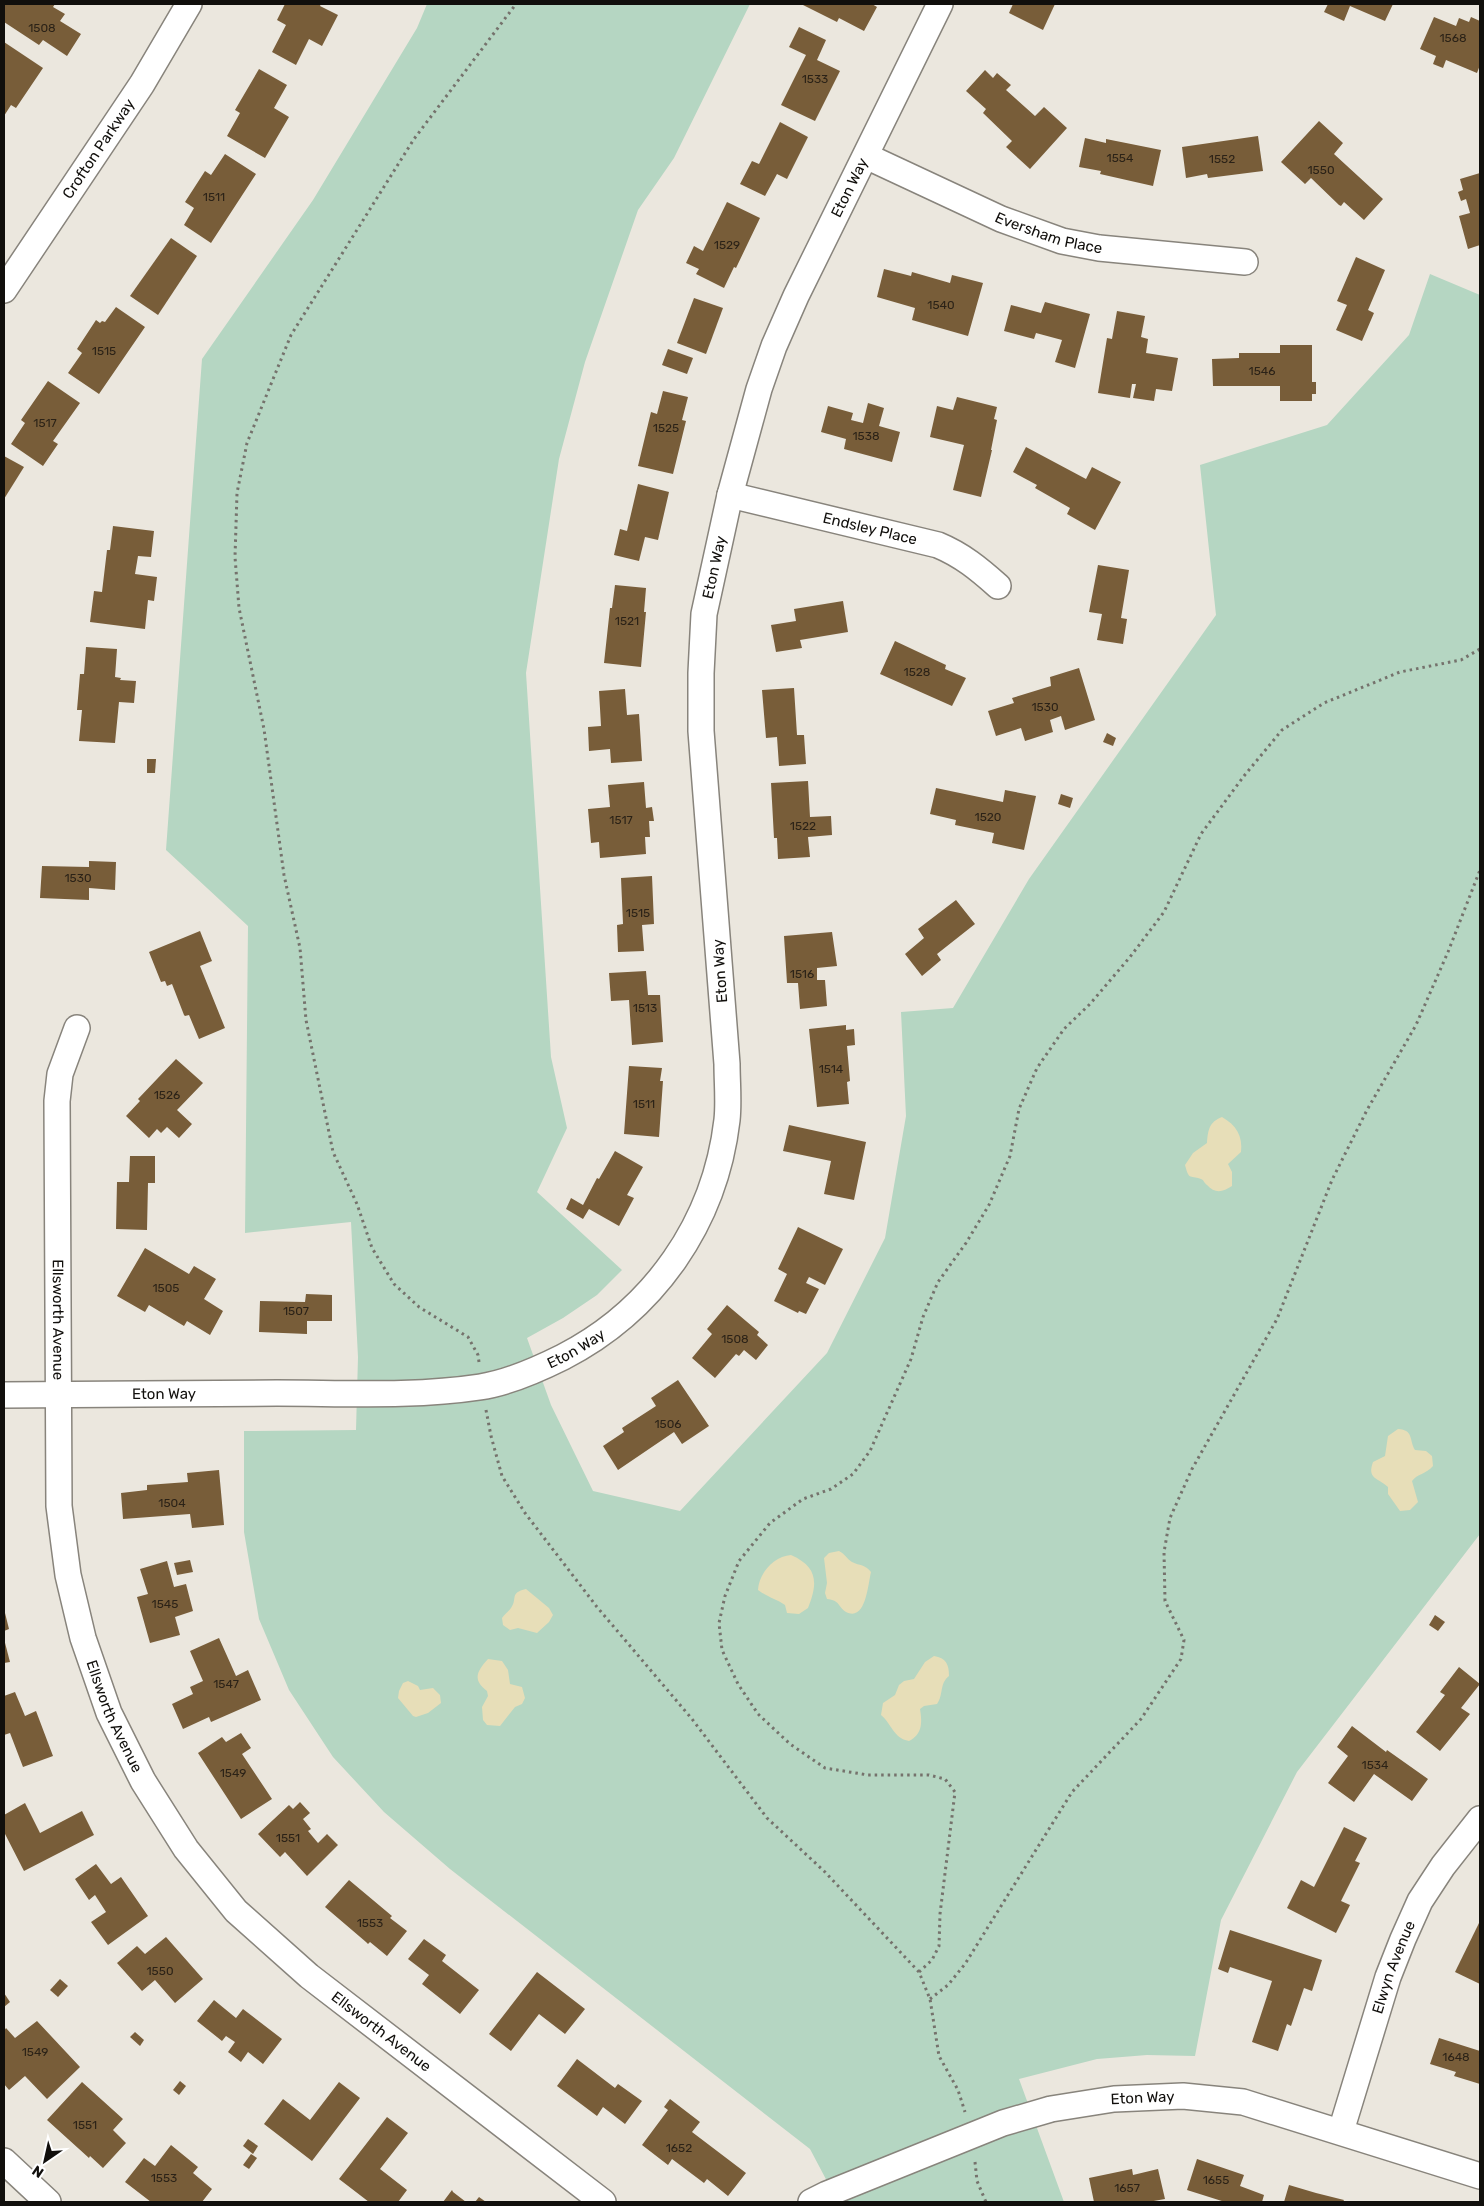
<svg xmlns="http://www.w3.org/2000/svg" width="1484" height="2206" font-family="Rubik,sans-serif">
	<rect width="100%" height="100%" fill="#ebe7de"/>
	<polygon fill="#b5d6c2" points="427,4 750,4 674,158 638,210 585,362 559,459 526,673 551,1057 567,1128 537,1192 622,1270 597,1295 563,1318 527,1338 551,1405 593,1491 680,1511 827,1353 885,1238 906,1116 901,1012 953,1008 1029,879 1216,615 1200,465 1327,425 1409,335 1430,274 1480,295 1480,1534 1297,1772 1221,1920 1195,2056 1147,2055 1097,2059 1019,2079 1064,2202 838,2202 810,2149 450,1869 384,1812 333,1757 289,1690 259,1619 244,1532 244,1431 356,1430 358,1357 351,1222 245,1233 248,926 166,850 202,359 313,200 417,28"/>
	<g fill="#e7deb8">
		<path d="M1222 1117C1236 1125 1243 1136 1241 1152L1228 1164 1232 1172V1186C1223 1192 1215 1194 1207 1185 1204 1183 1204 1180 1201 1179 1189 1175 1189 1180 1185 1165L1193 1153 1207 1143C1208 1130 1209 1122 1222 1117Z"/>
		<path d="M1398 1429C1414 1430 1409 1440 1415 1450L1426 1451 1432 1456 1433 1466C1426 1474 1417 1474 1412 1481L1418 1502 1410 1510 1400 1511 1388 1494V1487C1377 1477 1367 1479 1373 1462L1385 1456 1388 1436Z"/>
		<path d="M839 1551C845 1554 847 1559 852 1562 860 1566 865 1564 871 1572 868 1584 866 1622 846 1612 838 1607 840 1600 827 1599L825 1593 827 1583 824 1558 829 1553Z"/>
		<path d="M791 1555C818 1567 818 1583 808 1608L799 1614 787 1613 785 1605C775 1598 769 1598 758 1590 759 1573 774 1556 791 1555Z"/>
		<path d="M526 1589 549 1608 553 1615 549 1622 537 1633 518 1628 510 1630 503 1625 502 1618C505 1614 509 1611 511 1608 518 1598 509 1593 526 1589Z"/>
		<path d="M934 1656C946 1658 949 1664 949 1676 939 1684 944 1694 937 1704L924 1706 920 1709C922 1722 923 1734 909 1741 893 1738 892 1724 881 1715L883 1703 895 1695 899 1685 904 1681 914 1679 925 1662Z"/>
		<path d="M488 1659 502 1661 508 1670 510 1684 522 1687 525 1698 522 1704 515 1707 500 1726 487 1725 483 1720 482 1707 488 1696 487 1691C472 1680 477 1671 488 1659Z"/>
		<polygon points="408,1681 418,1686 420,1690 433,1688 440,1695 441,1703 428,1713 416,1717 413,1716 398,1698 399,1691 403,1683"/>
	</g>
	<g fill="#785d39">
		<polygon points="4,4 55,4 53,7 65,14 60,21 81,34 67,56 43,40 39,45 4,22"/>
		<polygon points="285,4 321,4 320,6 338,15 322,46 309,39 296,65 272,52 286,25 277,20"/>
		<polygon points="801,4 872,4 877,7 864,31 839,18 837,22"/>
		<polygon points="1013,4 1055,4 1043,30 1009,13"/>
		<polygon points="1328,4 1393,4 1385,21 1350,6 1344,21 1324,12"/>
		<polygon points="1434,17 1456,26 1459,18 1469,22 1471,17 1480,21 1480,65 1477,73 1446,60 1443,68 1433,64 1436,56 1420,49"/>
		<polygon points="799,27 826,40 817,60 840,71 815,121 781,105 806,55 789,47"/>
		<polygon points="4,42 43,68 16,108 11,105 4,116"/>
		<polygon points="259,69 287,85 274,108 289,117 265,158 227,136 240,113 235,110"/>
		<polygon points="985,70 993,78 997,73 1011,85 1006,90 1035,116 1044,107 1067,128 1030,169 1006,147 1012,141 983,113 986,109 966,91"/>
		<polygon points="1319,121 1343,143 1334,154 1383,199 1364,220 1344,202 1341,206 1339,205 1311,178 1305,184 1281,162"/>
		<polygon points="780,122 808,137 787,179 777,174 765,196 740,184 752,161 759,164"/>
		<polygon points="1258,136 1263,171 1208,178 1207,174 1186,178 1182,147"/>
		<polygon points="1085,138 1106,143 1106,139 1161,150 1153,186 1100,174 1101,171 1079,167"/>
		<polygon points="225,154 256,174 211,243 184,225 194,208 185,202 205,171 211,175"/>
		<polygon points="1480,173 1480,245 1468,249 1459,216 1470,213 1466,199 1461,201 1458,192 1463,190 1460,179"/>
		<polygon points="727,202 760,218 736,268 734,267 724,288 696,274 699,269 686,263 694,246 703,251"/>
		<polygon points="171,238 197,256 158,315 130,296"/>
		<polygon points="1356,257 1385,270 1368,310 1374,313 1362,341 1336,330 1347,305 1337,301"/>
		<polygon points="884,269 911,276 912,272 950,283 952,275 983,283 968,336 912,320 915,308 877,297"/>
		<polygon points="694,298 723,308 706,354 677,343"/>
		<polygon points="1045,302 1090,314 1075,368 1055,362 1062,340 1036,333 1034,339 1004,331 1011,305 1041,313"/>
		<polygon points="116,307 145,327 99,394 68,373 82,353 77,349 96,320 100,323 102,321 105,322"/>
		<polygon points="1117,311 1145,316 1141,337 1148,339 1146,353 1178,358 1172,391 1156,389 1154,401 1133,398 1136,384 1132,384 1130,398 1098,393 1107,338 1112,339"/>
		<polygon points="1280,345 1312,345 1312,382 1316,382 1316,394 1312,394 1312,401 1280,401 1280,386 1213,386 1212,359 1239,358 1239,353 1280,353"/>
		<polygon points="668,349 693,358 687,374 662,365"/>
		<polygon points="48,381 80,403 53,441 58,444 43,466 11,444 25,423 21,420"/>
		<polygon points="663,391 688,397 682,420 686,421 673,474 638,466 651,412 657,414"/>
		<polygon points="957,397 997,407 994,419 997,420 991,450 992,450 981,497 953,490 964,445 930,437 937,406 953,410"/>
		<polygon points="868,403 884,408 879,426 900,432 892,462 844,449 846,439 821,432 828,406 853,413 851,420 863,423"/>
		<polygon points="1026,447 1086,479 1092,467 1121,482 1095,530 1067,514 1070,508 1035,488 1037,485 1013,472"/>
		<polygon points="4,456 24,467 4,499"/>
		<polygon points="638,484 669,492 658,540 645,537 639,561 614,555 620,529 627,531"/>
		<polygon points="113,526 154,531 151,557 138,556 135,574 157,577 154,601 148,600 145,629 90,622 94,591 102,592 107,550 110,550"/>
		<polygon points="1098,565 1129,570 1121,618 1127,619 1123,644 1097,640 1102,614 1089,612"/>
		<polygon points="615,585 646,588 644,612 646,612 641,667 604,663 610,608 612,608"/>
		<polygon points="843,601 848,632 800,640 802,648 776,652 771,625 796,621 794,609"/>
		<polygon points="895,641 946,665 945,669 966,678 952,706 880,674"/>
		<polygon points="86,647 117,649 115,677 121,678 120,680 136,681 134,703 119,702 115,743 79,741 82,710 77,710 80,674 84,674"/>
		<polygon points="1079,668 1095,720 1065,730 1061,716 1050,720 1053,732 1025,741 1021,728 996,736 988,711 1014,703 1012,698 1051,686 1050,677"/>
		<polygon points="794,688 797,735 804,735 806,764 779,766 777,737 766,738 762,690"/>
		<polygon points="625,689 627,715 639,714 642,761 611,763 610,749 589,751 588,727 601,726 599,691"/>
		<polygon points="1107,733 1116,738 1113,746 1103,742"/>
		<polygon points="147,759 156,759 155,773 147,773"/>
		<polygon points="808,781 810,817 831,816 832,835 808,837 810,857 778,859 777,838 774,838 771,783"/>
		<polygon points="644,782 646,808 652,807 654,821 649,821 650,837 645,837 646,854 600,858 599,842 591,843 588,809 610,807 608,785"/>
		<polygon points="936,788 1003,802 1005,790 1036,796 1024,850 992,843 994,833 955,825 956,820 930,814"/>
		<polygon points="1061,794 1073,798 1070,808 1058,804"/>
		<polygon points="89,861 116,862 115,890 89,888 89,900 40,898 42,866 89,867"/>
		<polygon points="652,876 654,924 642,925 644,951 618,952 617,925 623,924 621,878"/>
		<polygon points="956,900 975,924 937,954 941,960 922,976 905,954 924,938 918,929"/>
		<polygon points="200,931 212,961 200,966 225,1028 199,1039 189,1015 185,1016 184,1015 172,984 167,986 165,981 161,982 149,952"/>
		<polygon points="832,932 837,966 817,968 817,980 825,980 827,1006 800,1009 798,983 787,983 784,936"/>
		<polygon points="646,971 648,995 660,995 663,1042 632,1045 629,1000 611,1001 609,973"/>
		<polygon points="846,1025 846,1030 854,1029 855,1045 847,1046 850,1081 847,1082 849,1104 817,1107 809,1029"/>
		<polygon points="176,1059 203,1083 177,1110 192,1124 179,1138 167,1127 161,1133 157,1129 149,1138 126,1116 140,1101 138,1099"/>
		<polygon points="629,1066 662,1068 660,1081 663,1081 659,1137 624,1134"/>
		<polygon points="789,1125 866,1142 854,1200 824,1194 831,1161 783,1151"/>
		<polygon points="615,1151 643,1167 627,1195 634,1198 619,1226 589,1209 583,1219 566,1209 571,1198 583,1205 597,1178 599,1179"/>
		<polygon points="130,1156 155,1156 155,1183 148,1183 147,1230 116,1229 117,1182 129,1182"/>
		<polygon points="798,1227 843,1249 825,1285 809,1277 806,1283 819,1289 806,1314 799,1311 798,1313 774,1301 787,1274 778,1269"/>
		<polygon points="145,1248 189,1274 194,1266 216,1279 204,1299 223,1311 210,1335 187,1321 184,1326 149,1305 145,1312 117,1296"/>
		<polygon points="306,1294 332,1295 332,1321 307,1321 307,1334 259,1332 260,1301 305,1302"/>
		<polygon points="727,1305 759,1332 757,1335 768,1345 756,1360 744,1350 739,1356 736,1354 715,1378 692,1358 712,1334 707,1329"/>
		<polygon points="678,1380 709,1426 682,1444 674,1432 618,1470 603,1446 624,1432 622,1428 656,1406 651,1398"/>
		<polygon points="219,1470 224,1525 192,1528 190,1514 123,1519 121,1493 147,1490 147,1485 188,1482 187,1473"/>
		<polygon points="190,1560 193,1572 177,1575 174,1563"/>
		<polygon points="167,1561 174,1587 186,1584 193,1611 175,1617 180,1635 150,1643 137,1597 148,1594 140,1569"/>
		<polygon points="4,1609 9,1629 4,1631"/>
		<polygon points="1435,1615 1445,1622 1438,1631 1429,1625"/>
		<polygon points="219,1638 236,1676 248,1670 261,1700 211,1722 209,1717 183,1729 172,1704 193,1694 190,1687 203,1681 190,1651"/>
		<polygon points="4,1639 10,1662 4,1663"/>
		<polygon points="1459,1667 1480,1684 1461,1708 1470,1714 1440,1751 1416,1732 1445,1695 1440,1692"/>
		<polygon points="15,1692 25,1716 36,1711 53,1756 23,1767 10,1733 4,1735 4,1696"/>
		<polygon points="1352,1726 1386,1752 1387,1750 1428,1779 1412,1801 1374,1774 1354,1802 1328,1783 1348,1756 1337,1747"/>
		<polygon points="241,1733 251,1748 242,1754 272,1799 241,1819 198,1753 222,1737 226,1742"/>
		<polygon points="300,1802 310,1813 303,1819 311,1829 308,1831 318,1843 327,1834 338,1845 307,1876 285,1852 280,1857 258,1834 289,1805 293,1809"/>
		<polygon points="25,1803 40,1833 82,1811 94,1835 24,1871 4,1832 4,1815"/>
		<polygon points="1344,1827 1367,1838 1355,1861 1360,1863 1341,1901 1350,1905 1336,1933 1287,1908 1301,1880 1314,1887"/>
		<polygon points="96,1864 111,1884 121,1877 148,1916 108,1945 91,1922 106,1912 95,1895 89,1900 75,1879"/>
		<polygon points="349,1880 392,1916 390,1918 407,1931 387,1956 370,1942 368,1944 366,1942 325,1907"/>
		<polygon points="1480,1921 1480,1984 1455,1972"/>
		<polygon points="1230,1930 1322,1960 1312,1991 1304,1988 1291,2026 1287,2024 1278,2051 1252,2042 1272,1981 1230,1967 1228,1973 1218,1969"/>
		<polygon points="166,1937 203,1979 175,2003 155,1980 142,1991 117,1963 137,1946 145,1954"/>
		<polygon points="424,1939 446,1955 442,1961 479,1990 460,2014 422,1984 429,1975 408,1959"/>
		<polygon points="537,1972 585,2009 565,2034 539,2014 511,2051 489,2034"/>
		<polygon points="60,1979 68,1986 58,1997 50,1990"/>
		<polygon points="4,1993 10,2002 4,2007"/>
		<polygon points="214,2000 236,2018 243,2009 282,2039 263,2064 248,2052 241,2062 228,2052 235,2042 226,2036 222,2041 197,2021"/>
		<polygon points="37,2021 80,2067 47,2099 25,2076 9,2090 4,2084 4,2031 6,2028 15,2038"/>
		<polygon points="135,2032 144,2040 140,2046 130,2037"/>
		<polygon points="1439,2038 1480,2051 1480,2084 1454,2076 1456,2072 1430,2064"/>
		<polygon points="577,2059 615,2088 618,2084 642,2101 625,2124 603,2107 597,2116 557,2086"/>
		<polygon points="180,2081 186,2086 179,2095 173,2090"/>
		<polygon points="82,2082 123,2119 113,2130 126,2143 103,2168 90,2156 89,2158 47,2120"/>
		<polygon points="339,2082 360,2098 312,2161 264,2124 283,2099 310,2120"/>
		<polygon points="670,2099 700,2122 692,2132 746,2173 728,2196 707,2179 704,2183 672,2159 668,2165 642,2145 668,2110 664,2107"/>
		<polygon points="387,2117 408,2133 380,2169 407,2190 398,2202 369,2202 339,2179"/>
		<polygon points="248,2139 258,2146 253,2154 243,2146"/>
		<polygon points="171,2145 198,2167 193,2173 212,2189 202,2202 151,2202 125,2182 144,2158 155,2166"/>
		<polygon points="251,2154 257,2158 249,2169 243,2165"/>
		<polygon points="1197,2159 1244,2175 1240,2186 1264,2195 1262,2202 1225,2202 1187,2190"/>
		<polygon points="1132,2169 1133,2175 1158,2169 1165,2199 1148,2202 1094,2202 1089,2178"/>
		<polygon points="1289,2185 1316,2193 1344,2200 1343,2202 1284,2202"/>
		<polygon points="452,2190 453,2192 466,2202 443,2202"/>
		<polygon points="479,2197 486,2202 475,2202"/>
	</g>
	<g fill="none" stroke-linecap="round" stroke-linejoin="round">
		<defs>
			<g id="minor">
				<path id="s1" d="M866 156 1001 219 1062 241 1099 248 1245 262"/>
				<path id="s2" d="M4 290 142 84 189 4"/>
				<path id="s3" d="M730 495 938 545C962 555 979 569 998 586"/>
				<path id="s4" d="M77 1028 60 1074 57 1101 59 1506 68 1575 83 1638 109 1713 143 1781 186 1849 236 1911 309 1976 603 2202"/>
				<path id="s5" d="M4 1395C95 1394 186 1394 277 1393 344 1393 414 1397 480 1387 507 1383 539 1369 563 1357 654 1310 715 1223 727 1120 729 1102 727 1082 727 1064L701 731V673L704 614 730 495 759 389 774 346 796 296 940 4"/>
				<path id="s6" d="M1341 2131 1388 1977 1403 1939 1420 1901 1443 1866 1480 1819"/>
				<polyline points="4,2161 48,2202"/>
				<path id="s7" d="M811 2202 827 2194 1003 2123 1051 2109 1114 2099 1183 2096 1243 2102 1480 2176"/>
			</g>
		</defs>
		<use href="#minor" stroke="#88847c" stroke-width="28"/>
		<g stroke="#75726c" stroke-width="3" stroke-dasharray="2.5 4" stroke-linecap="butt">
			<polyline points="479,1362 478,1355 468,1337 419,1307 394,1284 372,1248 357,1204 333,1152 306,1020 300,948 284,875 264,729 239,608 235,557 237,493 247,443 291,335 414,139 516,4"/>
			<polyline points="486,1410 491,1436 502,1476 525,1513 597,1607 692,1719 767,1818 825,1872 919,1972 930,1999 939,2056 958,2090 965,2112"/>
			<polyline points="919,1972 932,1960 939,1946 940,1914 955,1792 945,1779 929,1775 868,1775 825,1768 790,1744 758,1714 738,1684 722,1650 719,1623 725,1596 739,1561 770,1523 803,1499 831,1489 853,1474 870,1451 911,1359 923,1317 938,1282 966,1243 989,1205 1010,1156 1019,1109 1037,1068 1064,1029 1090,1004 1130,957 1164,912 1201,834 1244,776 1282,730 1324,703 1400,672 1461,660 1480,649"/>
			<polyline points="930,1999 948,1985 965,1964 1072,1792 1141,1719 1181,1659 1184,1640 1165,1601 1164,1552 1170,1518 1192,1469 1277,1319 1332,1180 1367,1110 1416,1025 1448,952 1480,870"/>
			<polyline points="975,2162 977,2181 986,2202"/>
		</g>
		<use href="#minor" stroke="#fff" stroke-width="25"/>
	</g>
	<g text-anchor="middle" dominant-baseline="central" stroke-width="5" stroke-linejoin="round" paint-order="stroke">
		<g font-size="12" fill="#2b2217">
			<text x="42" y="28">1508</text>
			<text x="1453" y="38">1568</text>
			<text x="815" y="79">1533</text>
			<text x="1120" y="158">1554</text>
			<text x="1222" y="159">1552</text>
			<text x="1321" y="170">1550</text>
			<text x="214" y="197">1511</text>
			<text x="727" y="245">1529</text>
			<text x="941" y="305">1540</text>
			<text x="104" y="351">1515</text>
			<text x="1262" y="371">1546</text>
			<text x="45" y="423">1517</text>
			<text x="666" y="428">1525</text>
			<text x="866" y="436">1538</text>
			<text x="627" y="621">1521</text>
			<text x="917" y="672">1528</text>
			<text x="1045" y="707">1530</text>
			<text x="988" y="817">1520</text>
			<text x="621" y="820">1517</text>
			<text x="803" y="826">1522</text>
			<text x="78" y="878">1530</text>
			<text x="638" y="913">1515</text>
			<text x="802" y="974">1516</text>
			<text x="645" y="1008">1513</text>
			<text x="831" y="1069">1514</text>
			<text x="167" y="1095">1526</text>
			<text x="644" y="1104">1511</text>
			<text x="166" y="1288">1505</text>
			<text x="296" y="1311">1507</text>
			<text x="735" y="1339">1508</text>
			<text x="668" y="1424">1506</text>
			<text x="172" y="1503">1504</text>
			<text x="165" y="1604">1545</text>
			<text x="226" y="1684">1547</text>
			<text x="1375" y="1765">1534</text>
			<text x="233" y="1773">1549</text>
			<text x="288" y="1838">1551</text>
			<text x="370" y="1923">1553</text>
			<text x="160" y="1971">1550</text>
			<text x="35" y="2052">1549</text>
			<text x="1456" y="2057">1648</text>
			<text x="85" y="2125">1551</text>
			<text x="679" y="2148">1652</text>
			<text x="164" y="2178">1553</text>
			<text x="1216" y="2180">1655</text>
			<text x="1127" y="2188">1657</text>
		</g>
		<g font-size="15" fill="#110f0c" stroke="#fff">
			<text stroke="none"><textPath href="#s2" startOffset="170">Crofton Parkway</textPath></text>
			<text stroke="none"><textPath href="#s5" startOffset="1825">Eton Way</textPath></text>
			<text stroke="none"><textPath href="#s1" startOffset="199">Eversham Place</textPath></text>
			<text stroke="none"><textPath href="#s3" startOffset="144">Endsley Place</textPath></text>
			<text stroke="none"><textPath href="#s5" startOffset="1420">Eton Way</textPath></text>
			<text transform="translate(720 971) rotate(-94)">Eton Way</text>
			<text stroke="none"><textPath href="#s4" startOffset="295">Ellsworth Avenue</textPath></text>
			<text stroke="none"><textPath href="#s5" startOffset="580">Eton Way</textPath></text>
			<text stroke="none"><textPath href="#s5" startOffset="160">Eton Way</textPath></text>
			<text stroke="none"><textPath href="#s4" startOffset="700">Ellsworth Avenue</textPath></text>
			<text stroke="none"><textPath href="#s6" startOffset="172">Elwyn Avenue</textPath></text>
			<text stroke="none"><textPath href="#s4" startOffset="1120">Ellsworth Avenue</textPath></text>
			<text stroke="none"><textPath href="#s7" startOffset="350">Eton Way</textPath></text>
		</g>
	</g>
	<rect width="1484" height="2206" fill="none" stroke="#110f0c" stroke-width="10"/>
	<g transform="translate(45 2161) rotate(214)" stroke="#ffffff" stroke-width="4" paint-order="stroke">
	<path d="M0-4L9 19L0 12L-9 19Z" fill="#110f0c"/>
	<text y="-8" font-size="14" font-weight="bold" text-anchor="middle" fill="#110f0c">N</text>
	</g>
</svg>
